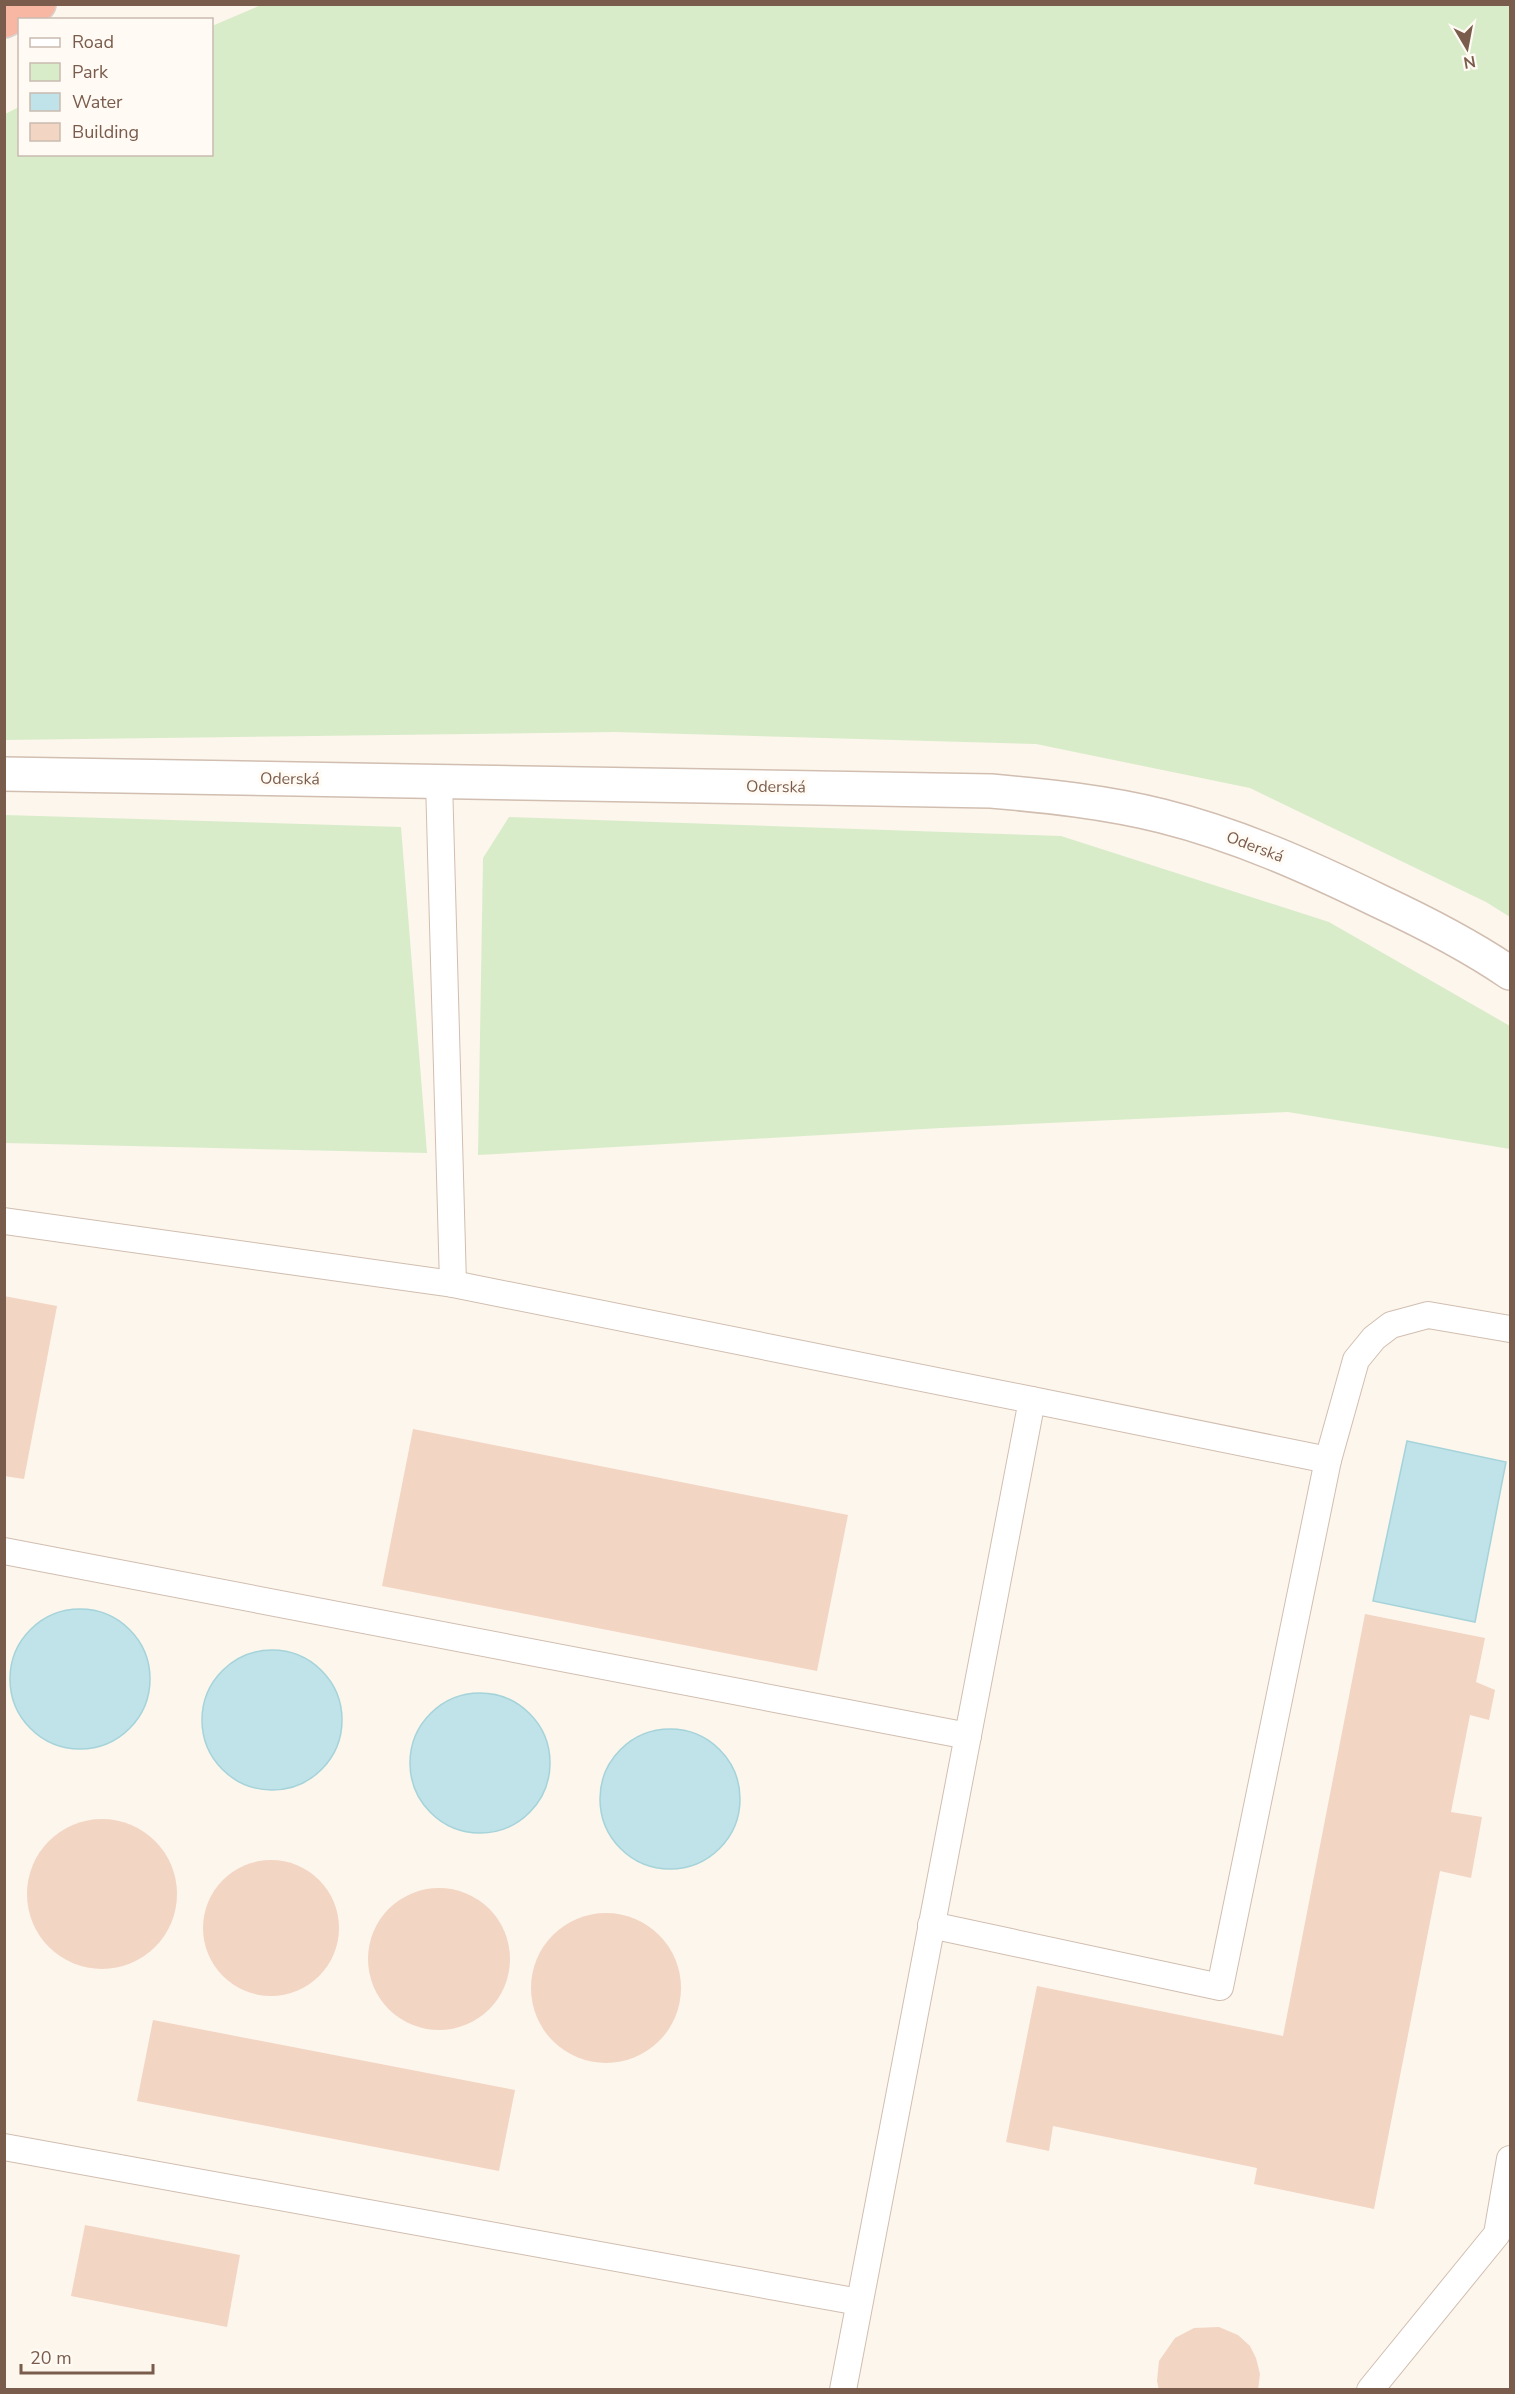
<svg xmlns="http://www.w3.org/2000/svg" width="1515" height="2394" font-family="'Nunito Sans',sans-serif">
	<rect width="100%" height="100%" fill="#fdf6ec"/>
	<g fill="#d8ecc9">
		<polygon points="261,5 1510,5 1510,917 1486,902 1250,788 1036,744 615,732 5,740 5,114 19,107 20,154 212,154 212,26"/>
		<polygon points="5,815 401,827 427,1153 5,1143"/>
		<polygon points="509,817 1061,836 1329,922 1510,1026 1510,1149 1288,1112 941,1128 478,1155 483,858"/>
	</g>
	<g fill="#bfe3e8" stroke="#a5d3da" stroke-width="1.5">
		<polygon points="1407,1441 1506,1462 1475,1622 1373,1601"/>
		<circle cx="80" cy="1679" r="70"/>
		<circle cx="272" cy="1720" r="70"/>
		<circle cx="480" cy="1763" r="70"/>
		<circle cx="670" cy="1799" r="70"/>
	</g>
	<g fill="#f3d5c3">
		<polygon points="4,1296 57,1306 24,1479 4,1476"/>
		<polygon points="413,1429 848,1515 817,1671 382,1586"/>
		<polygon points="1365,1614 1485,1638 1476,1682 1495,1690 1489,1720 1470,1715 1451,1812 1482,1817 1471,1878 1440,1871 1374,2209 1254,2184 1257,2168 1053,2126 1049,2151 1006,2142 1037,1986 1283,2036"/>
		<circle cx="102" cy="1894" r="75"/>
		<circle cx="271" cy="1928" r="68"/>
		<circle cx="439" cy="1959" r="71"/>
		<circle cx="606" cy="1988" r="75"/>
		<polygon points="153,2020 515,2090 499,2171 137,2101"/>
		<polygon points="85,2225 240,2255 227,2327 71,2296"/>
		<polygon points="1219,2327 1238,2335 1250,2346 1256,2358 1260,2374 1258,2390 1159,2390 1157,2381 1159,2361 1175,2338 1194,2328"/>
	</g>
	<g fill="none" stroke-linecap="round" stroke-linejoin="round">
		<defs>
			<g id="lane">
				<polyline points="439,781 453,1284"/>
				<polyline points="4,1221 453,1284 1032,1400 843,2390"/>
				<polyline points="1032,1400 1328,1460 1356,1360 1374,1338 1391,1325 1428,1315 1510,1329"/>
				<polyline points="4,1551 968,1736"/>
				<polyline points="931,1925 1220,1987 1328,1460"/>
				<polyline points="4,2147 859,2302"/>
				<polyline points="1370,2390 1497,2234 1510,2159"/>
			</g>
			<path id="street" d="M4 774 991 791C1048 796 1106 802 1162 816 1238 835 1309 867 1379 901 1424 922 1469 945 1510 973"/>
			<polyline id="highway" points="4,21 39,4"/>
		</defs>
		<use href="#lane" stroke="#d1beb0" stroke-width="28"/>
		<use href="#street" stroke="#d1beb0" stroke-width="36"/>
		<use href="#highway" stroke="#dad1cd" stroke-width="36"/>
		<use href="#lane" stroke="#fff" stroke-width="26"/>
		<use href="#street" stroke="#fff" stroke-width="33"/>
		<use href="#highway" stroke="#f7b7a3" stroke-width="33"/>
	</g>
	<g text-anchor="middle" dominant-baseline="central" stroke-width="6" stroke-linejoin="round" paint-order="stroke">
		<g font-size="16" fill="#7a5c4d" stroke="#fffaf3">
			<text transform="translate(290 779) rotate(1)">Oderská</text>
			<text transform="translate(776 787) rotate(1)">Oderská</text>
			<text transform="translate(1255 847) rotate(21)">Oderská</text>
		</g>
	</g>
	<rect width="1515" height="2394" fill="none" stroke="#7a5c4d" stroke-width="12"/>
	<rect x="18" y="18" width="195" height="138" fill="#fffaf3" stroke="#cabbb1" stroke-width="1.5"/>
	<rect x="30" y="38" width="30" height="9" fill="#ffffff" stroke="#cabbb1" stroke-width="1.5"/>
	<text x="72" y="48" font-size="18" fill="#7a5c4d">Road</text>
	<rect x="30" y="63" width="30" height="18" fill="#d8ecc9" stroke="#cabbb1" stroke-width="1.5"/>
	<text x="72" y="78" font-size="18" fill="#7a5c4d">Park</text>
	<rect x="30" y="93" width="30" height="18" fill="#bfe3e8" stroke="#cabbb1" stroke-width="1.5"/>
	<text x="72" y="108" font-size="18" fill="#7a5c4d">Water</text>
	<rect x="30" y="123" width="30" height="18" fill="#f3d5c3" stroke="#cabbb1" stroke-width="1.5"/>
	<text x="72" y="138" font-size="18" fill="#7a5c4d">Building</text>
	<g transform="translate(1467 48) rotate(170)" stroke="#fffaf3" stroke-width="4.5" paint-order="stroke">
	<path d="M0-4.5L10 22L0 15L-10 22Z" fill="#7a5c4d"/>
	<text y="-9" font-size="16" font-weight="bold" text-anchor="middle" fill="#7a5c4d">N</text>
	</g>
	<path d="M21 2364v9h132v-9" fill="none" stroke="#7a5c4d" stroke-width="3"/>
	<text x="30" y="2364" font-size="18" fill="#7a5c4d" stroke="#fffaf3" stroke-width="4.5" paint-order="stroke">20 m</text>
</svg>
